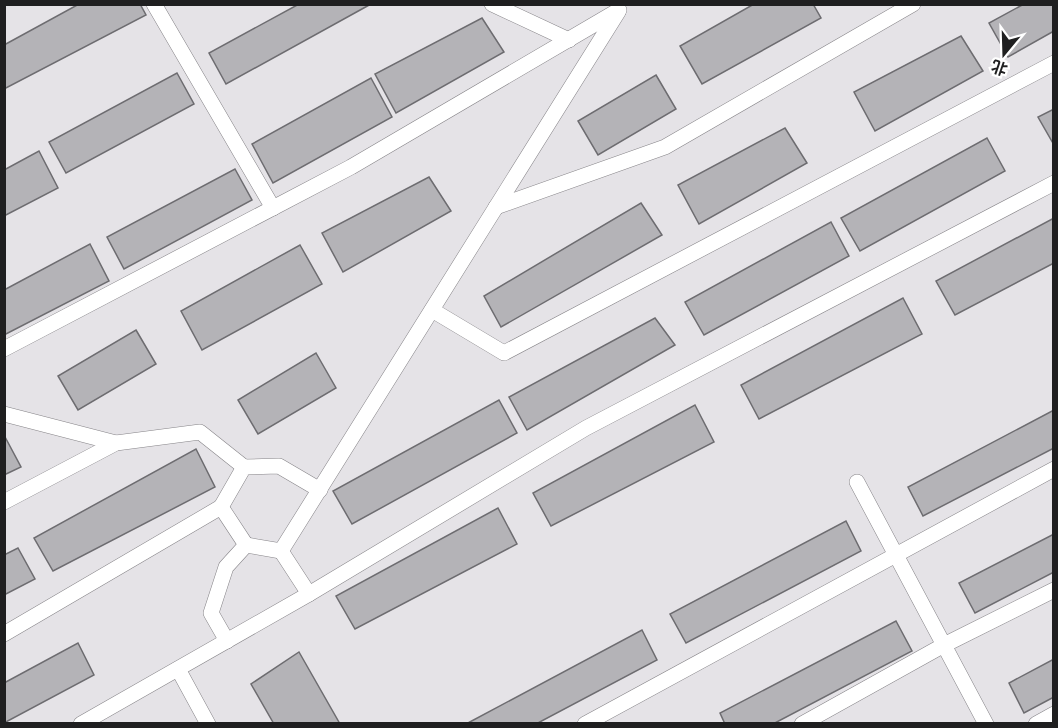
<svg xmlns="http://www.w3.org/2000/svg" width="1058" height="728" font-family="Signika,'Noto Sans SC',sans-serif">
	<rect width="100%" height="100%" fill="#e5e3e7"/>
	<g fill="#b4b3b7" stroke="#6d6c70" stroke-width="1.5">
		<polygon points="79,4 140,4 146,15 4,89 4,45"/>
		<polygon points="299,4 371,4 226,84 209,53"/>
		<polygon points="754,4 813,4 821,18 702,84 680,46"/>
		<polygon points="1024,4 1054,4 1054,31 1008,57 989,23"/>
		<polygon points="482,18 504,52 396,113 375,74"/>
		<polygon points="961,36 983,71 875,131 854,92"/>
		<polygon points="177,73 194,104 66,173 49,142"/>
		<polygon points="656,75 676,109 598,155 578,121"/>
		<polygon points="371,78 392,117 273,183 252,144"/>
		<polygon points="1054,109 1054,145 1038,117"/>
		<polygon points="785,128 807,163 699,224 678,185"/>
		<polygon points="987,138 1005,171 860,251 841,218"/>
		<polygon points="39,151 58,188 4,216 4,170"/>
		<polygon points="235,169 252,200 124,269 107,237"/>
		<polygon points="429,177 451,211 343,272 322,233"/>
		<polygon points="641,203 662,235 501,327 484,296"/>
		<polygon points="1054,218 1054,263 955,315 936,281"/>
		<polygon points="831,222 849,256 704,335 685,302"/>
		<polygon points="90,244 109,281 4,335 4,290"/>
		<polygon points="300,245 322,284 202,350 181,311"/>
		<polygon points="903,298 922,334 759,419 741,385"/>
		<polygon points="655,318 675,345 527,430 509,397"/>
		<polygon points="136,330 156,364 78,410 58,376"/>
		<polygon points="316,353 336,388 258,434 238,400"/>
		<polygon points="499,400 517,433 352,524 333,491"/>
		<polygon points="695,405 714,442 551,526 533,493"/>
		<polygon points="1054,410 1054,448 923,516 908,487"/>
		<polygon points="4,435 21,467 4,475"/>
		<polygon points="196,449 215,487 53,571 34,538"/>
		<polygon points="498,508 517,544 355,629 336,596"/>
		<polygon points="846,521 861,551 686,643 670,614"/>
		<polygon points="1054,534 1054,572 975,613 959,583"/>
		<polygon points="18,548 35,579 4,595 4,555"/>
		<polygon points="896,621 912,651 773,724 725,724 720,713"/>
		<polygon points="642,630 657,660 536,724 466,724"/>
		<polygon points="78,643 94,675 4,723 4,683"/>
		<polygon points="299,652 340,724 274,724 251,684"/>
		<polygon points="1054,659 1054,697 1024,713 1009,683"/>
	</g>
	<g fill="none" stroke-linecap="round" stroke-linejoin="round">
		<defs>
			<g id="minor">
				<polyline points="154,4 273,208"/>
				<polyline points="492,4 569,40"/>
				<polyline points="496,207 665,147 913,4"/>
				<polyline points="432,310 504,353 1054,63"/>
				<polyline points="4,349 351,167 619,10"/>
				<polyline points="4,414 116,443"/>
				<polyline points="857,482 986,724"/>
				<polyline points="4,502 116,443 200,432 244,467"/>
				<polyline points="221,507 244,467 279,466 320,490"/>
				<polyline points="246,545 281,551"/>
				<polyline points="309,594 281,551 618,12"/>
				<polyline points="4,634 221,507 246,545 226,567 211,613 227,641"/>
				<polyline points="178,669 208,724"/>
				<polyline points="81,724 309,594 586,428 1054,183"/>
				<polyline points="585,724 1054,469"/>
				<polyline points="802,724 944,645 1054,590"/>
				<polyline points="1036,724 1054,714"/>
			</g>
		</defs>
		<use href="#minor" stroke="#868488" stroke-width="16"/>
		<use href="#minor" stroke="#fff" stroke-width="15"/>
	</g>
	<rect width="1058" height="728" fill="none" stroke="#1f1f20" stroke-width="12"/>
	<g transform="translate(1004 54) rotate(199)" stroke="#ffffff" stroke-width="4.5" paint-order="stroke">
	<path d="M0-4.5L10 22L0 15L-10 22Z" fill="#1f1f20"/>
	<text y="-9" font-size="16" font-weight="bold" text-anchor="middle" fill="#1f1f20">北</text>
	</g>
</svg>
